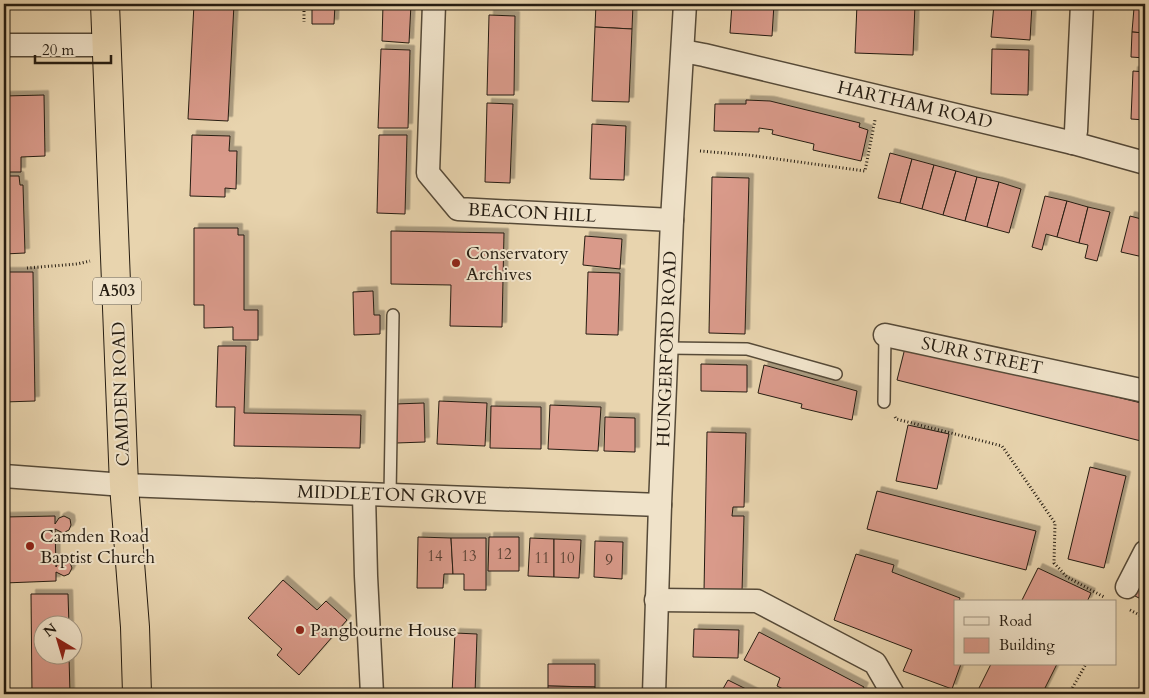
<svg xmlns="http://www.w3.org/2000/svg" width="1149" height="698" font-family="Cardo,serif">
	<defs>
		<filter id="shadow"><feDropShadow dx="4.5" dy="-4.5" stdDeviation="0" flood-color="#0004"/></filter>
	</defs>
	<rect width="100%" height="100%" fill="#e8d4ae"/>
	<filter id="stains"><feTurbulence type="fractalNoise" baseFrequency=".004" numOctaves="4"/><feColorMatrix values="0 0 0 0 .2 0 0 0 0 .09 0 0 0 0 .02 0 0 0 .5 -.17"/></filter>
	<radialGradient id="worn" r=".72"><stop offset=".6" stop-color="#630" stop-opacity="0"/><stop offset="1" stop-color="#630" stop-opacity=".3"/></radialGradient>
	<g fill="#d99a8a" stroke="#251c11" filter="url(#shadow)">
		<polygon points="194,4 234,4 228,121 188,119"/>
		<polygon points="312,4 335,4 334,24 312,24"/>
		<polygon points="383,4 411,4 409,43 382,41"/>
		<polygon points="488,4 515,4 515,8 488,7"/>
		<polygon points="596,4 633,4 632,29 595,27"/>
		<polygon points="732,4 774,4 772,36 730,33"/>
		<polygon points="857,4 915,4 913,55 855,53"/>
		<polygon points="994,4 1032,4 1030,40 991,37"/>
		<polygon points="1134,8 1145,9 1145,33 1132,32"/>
		<polygon points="489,15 515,16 514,95 487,95"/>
		<polygon points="595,27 632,29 629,102 592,101"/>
		<polygon points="1132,32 1145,33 1145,58 1131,57"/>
		<polygon points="381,49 410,50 408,128 378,128"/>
		<polygon points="992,49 1029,50 1028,95 991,94"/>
		<polygon points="1133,71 1145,72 1145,120 1131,119"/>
		<polygon points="44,95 45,156 21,157 21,172 4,172 4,96"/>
		<polygon points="746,100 770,101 860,123 859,127 868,130 861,161 813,150 814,144 772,134 773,130 759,128 759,132 714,131 715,104 746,104"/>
		<polygon points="487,103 513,104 510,183 485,182"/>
		<polygon points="592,124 626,126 624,180 590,179"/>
		<polygon points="192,135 230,136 229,151 237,151 236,189 225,188 225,197 190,196"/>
		<polygon points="379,135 407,135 405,214 377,213"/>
		<polygon points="890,153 912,159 900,203 878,198"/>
		<polygon points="912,159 934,165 922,209 900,203"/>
		<polygon points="934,165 956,171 943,215 922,209"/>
		<polygon points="956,171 977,177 965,221 943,215"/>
		<polygon points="4,176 19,176 20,185 23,185 25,253 4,254"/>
		<polygon points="712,177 749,178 745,334 709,333"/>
		<polygon points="977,177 999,182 987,227 965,221"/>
		<polygon points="999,182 1021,189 1009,233 987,227"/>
		<polygon points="1045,196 1067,201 1057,237 1046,234 1042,250 1032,247"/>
		<polygon points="1067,201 1088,207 1079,243 1057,237"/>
		<polygon points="1088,207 1110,212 1097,261 1085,258 1088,245 1079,243"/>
		<polygon points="1130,216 1145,220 1145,249 1143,257 1121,252"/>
		<polygon points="194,228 238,228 238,235 244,235 244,310 258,310 258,340 233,340 233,327 204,328 204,305 194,305"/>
		<polygon points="391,231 504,233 502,327 450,326 451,285 391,284"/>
		<polygon points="585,236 622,239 620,269 583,265"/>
		<polygon points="4,272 33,272 35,401 4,402"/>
		<polygon points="588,272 620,273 618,335 586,334"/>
		<polygon points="373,291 374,315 380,315 380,334 354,335 353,292"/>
		<polygon points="906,344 1145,404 1145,442 897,380"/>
		<polygon points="218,346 246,346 244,413 361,415 360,448 234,446 235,407 216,407"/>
		<polygon points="701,364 747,365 747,392 701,391"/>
		<polygon points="764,365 857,391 852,420 801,408 802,404 758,393"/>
		<polygon points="439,401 487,403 485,446 437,444"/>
		<polygon points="424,403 425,442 396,443 395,404"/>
		<polygon points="550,405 601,407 598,451 548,449"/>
		<polygon points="491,406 541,407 541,449 490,448"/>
		<polygon points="605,417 635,418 635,452 604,451"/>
		<polygon points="908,425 949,434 937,489 896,481"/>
		<polygon points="707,432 746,433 744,507 733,507 732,516 744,516 742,592 704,591"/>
		<polygon points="1090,467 1126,476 1104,568 1068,559"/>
		<polygon points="877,491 1036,531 1026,570 867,529"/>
		<polygon points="55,516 55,524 59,518 64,516 70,519 71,525 69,530 63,533 55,529 56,567 59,562 65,560 70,563 72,568 69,574 64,576 56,572 56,581 4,583 4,517"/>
		<polygon points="418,537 451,538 453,574 444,574 443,588 417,588"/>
		<polygon points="489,537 519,537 519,571 488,571"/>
		<polygon points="451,538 486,538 486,590 464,590 464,574 453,574"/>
		<polygon points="530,538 554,539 554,577 528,576"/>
		<polygon points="554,539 581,540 579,578 554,577"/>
		<polygon points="595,541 623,542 622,579 594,577"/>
		<polygon points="856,554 894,565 892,572 960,598 959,602 955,602 955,664 961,664 952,689 903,671 912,650 834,620"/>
		<polygon points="1038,568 1091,593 1087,602 1021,602"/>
		<polygon points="1145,570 1145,601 1133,595"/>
		<polygon points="283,580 317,610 326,601 347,620 299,675 277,655 282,649 248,618"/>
		<polygon points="31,594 68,594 69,626 42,626 42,656 69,656 70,694 32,694"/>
		<polygon points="694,629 739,630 738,658 693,657"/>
		<polygon points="759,632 864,687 861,694 793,694 777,686 780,678 744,660"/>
		<polygon points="455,633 477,634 475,694 452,694"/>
		<polygon points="548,664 595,664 595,687 548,686"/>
		<polygon points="991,664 1057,664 1042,694 976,694"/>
		<polygon points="728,680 756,694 720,694"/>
		<polygon points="548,686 595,687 595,694 548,694"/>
	</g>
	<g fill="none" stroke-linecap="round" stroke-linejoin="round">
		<defs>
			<g id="service">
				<polyline points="667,348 747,349 836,374"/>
				<polyline points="884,402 885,335"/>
				<polyline points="390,495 393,315"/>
			</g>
			<g id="minor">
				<polyline points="434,4 428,173 458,209 672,220"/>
				<polyline points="4,45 108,45"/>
				<polyline points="683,51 704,55 1073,143 1145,163"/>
				<polyline points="1073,143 1076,131 1082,4"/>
				<polyline points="885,335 1145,391"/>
				<polyline points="4,476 124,485 660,505"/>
				<polyline points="364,495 366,576 372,694"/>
				<polyline points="1127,587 1145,552"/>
				<polyline points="656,600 757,601 875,663 893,694"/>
				<polyline points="654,694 660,505 672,220 685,4"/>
			</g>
			<polyline id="trunk" points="105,4 124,485 135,627 137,694"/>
		</defs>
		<use href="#service" stroke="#564a38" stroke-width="14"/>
		<use href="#minor" stroke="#564a38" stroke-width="25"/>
		<use href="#trunk" stroke="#251c11" stroke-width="30"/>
		<g stroke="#251c11" stroke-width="3" stroke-dasharray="1 2.5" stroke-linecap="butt">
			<polyline points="304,4 304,22"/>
			<polyline points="700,151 748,155 865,171 875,120"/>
			<polyline points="27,268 77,264 90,261"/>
			<polyline points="895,417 896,419 1002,446 1055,523 1054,563 1067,577 1104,597"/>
			<polyline points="1130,610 1145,618"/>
			<polyline points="1069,694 1086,664"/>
		</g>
		<use href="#service" stroke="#f0e3ca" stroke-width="11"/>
		<use href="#minor" stroke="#f0e3ca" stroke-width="22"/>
		<use href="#trunk" stroke="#e8d4ae" stroke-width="28"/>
	</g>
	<g fill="#8f2418" stroke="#f0e3ca" stroke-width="2">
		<circle cx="456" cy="263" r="5"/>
		<circle cx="30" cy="546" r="5"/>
		<circle cx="300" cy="630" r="5"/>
	</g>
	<g text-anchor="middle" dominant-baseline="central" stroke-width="4" stroke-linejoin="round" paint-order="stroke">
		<g font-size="15" fill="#523c2f">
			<text x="504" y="554">12</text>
			<text x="435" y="556">14</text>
			<text x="469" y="556">13</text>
			<text x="542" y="558">11</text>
			<text x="567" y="558">10</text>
			<text x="609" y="560">9</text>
		</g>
		<rect fill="#f0e3ca" stroke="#625848" stroke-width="1" x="93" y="277.5" width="48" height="27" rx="4"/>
		<g font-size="16" font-weight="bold" fill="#251c11">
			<text x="117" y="291">A503</text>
		</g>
		<g font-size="18" fill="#251c11" stroke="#f0e3ca">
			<text transform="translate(915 105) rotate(13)">HARTHAM ROAD</text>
			<text transform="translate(532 213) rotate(3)">BEACON HILL</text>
			<text transform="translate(667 349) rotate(-88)">HUNGERFORD ROAD</text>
			<text transform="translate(982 356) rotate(12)">SURR STREET</text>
			<text transform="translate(121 394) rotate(-92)">CAMDEN ROAD</text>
			<text transform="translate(392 495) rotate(2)">MIDDLETON GROVE</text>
		</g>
		<g font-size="18" fill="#251c11" stroke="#f0e3ca" text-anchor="start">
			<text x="466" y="253">Conservatory<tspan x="466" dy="21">Archives</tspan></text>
			<text x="40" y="536">Camden Road<tspan x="40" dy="21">Baptist Church</tspan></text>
			<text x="310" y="630">Pangbourne House</text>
		</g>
	</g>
	<rect width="1149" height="698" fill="none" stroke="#e8d4ae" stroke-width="20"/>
	<rect x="5" y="5" width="1139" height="688" fill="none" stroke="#251c11" stroke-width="2.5"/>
	<rect x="10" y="10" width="1129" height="678" fill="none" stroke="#251c11"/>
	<rect x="954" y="600" width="162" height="65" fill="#f0e3ca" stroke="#9f9380"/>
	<rect x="964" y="617" width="25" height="8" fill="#f0e3ca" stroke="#9f9380"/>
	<text x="999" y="626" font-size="15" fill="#251c11">Road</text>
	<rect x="964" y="638" width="25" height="15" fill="#d99a8a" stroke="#9f9380"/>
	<text x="999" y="650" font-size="15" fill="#251c11">Building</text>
	<g transform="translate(58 640) rotate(322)"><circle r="24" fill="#f0e3ca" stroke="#9f9380"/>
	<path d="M0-4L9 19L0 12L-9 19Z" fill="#8f2418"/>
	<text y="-8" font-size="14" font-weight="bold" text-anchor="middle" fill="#251c11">N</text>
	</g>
	<path d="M35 55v8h76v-8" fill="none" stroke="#251c11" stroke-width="2.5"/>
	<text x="42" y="55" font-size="15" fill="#251c11" stroke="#f0e3ca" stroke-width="4" paint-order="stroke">20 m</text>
	<rect width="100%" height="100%" filter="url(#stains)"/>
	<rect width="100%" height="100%" fill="url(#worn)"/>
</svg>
